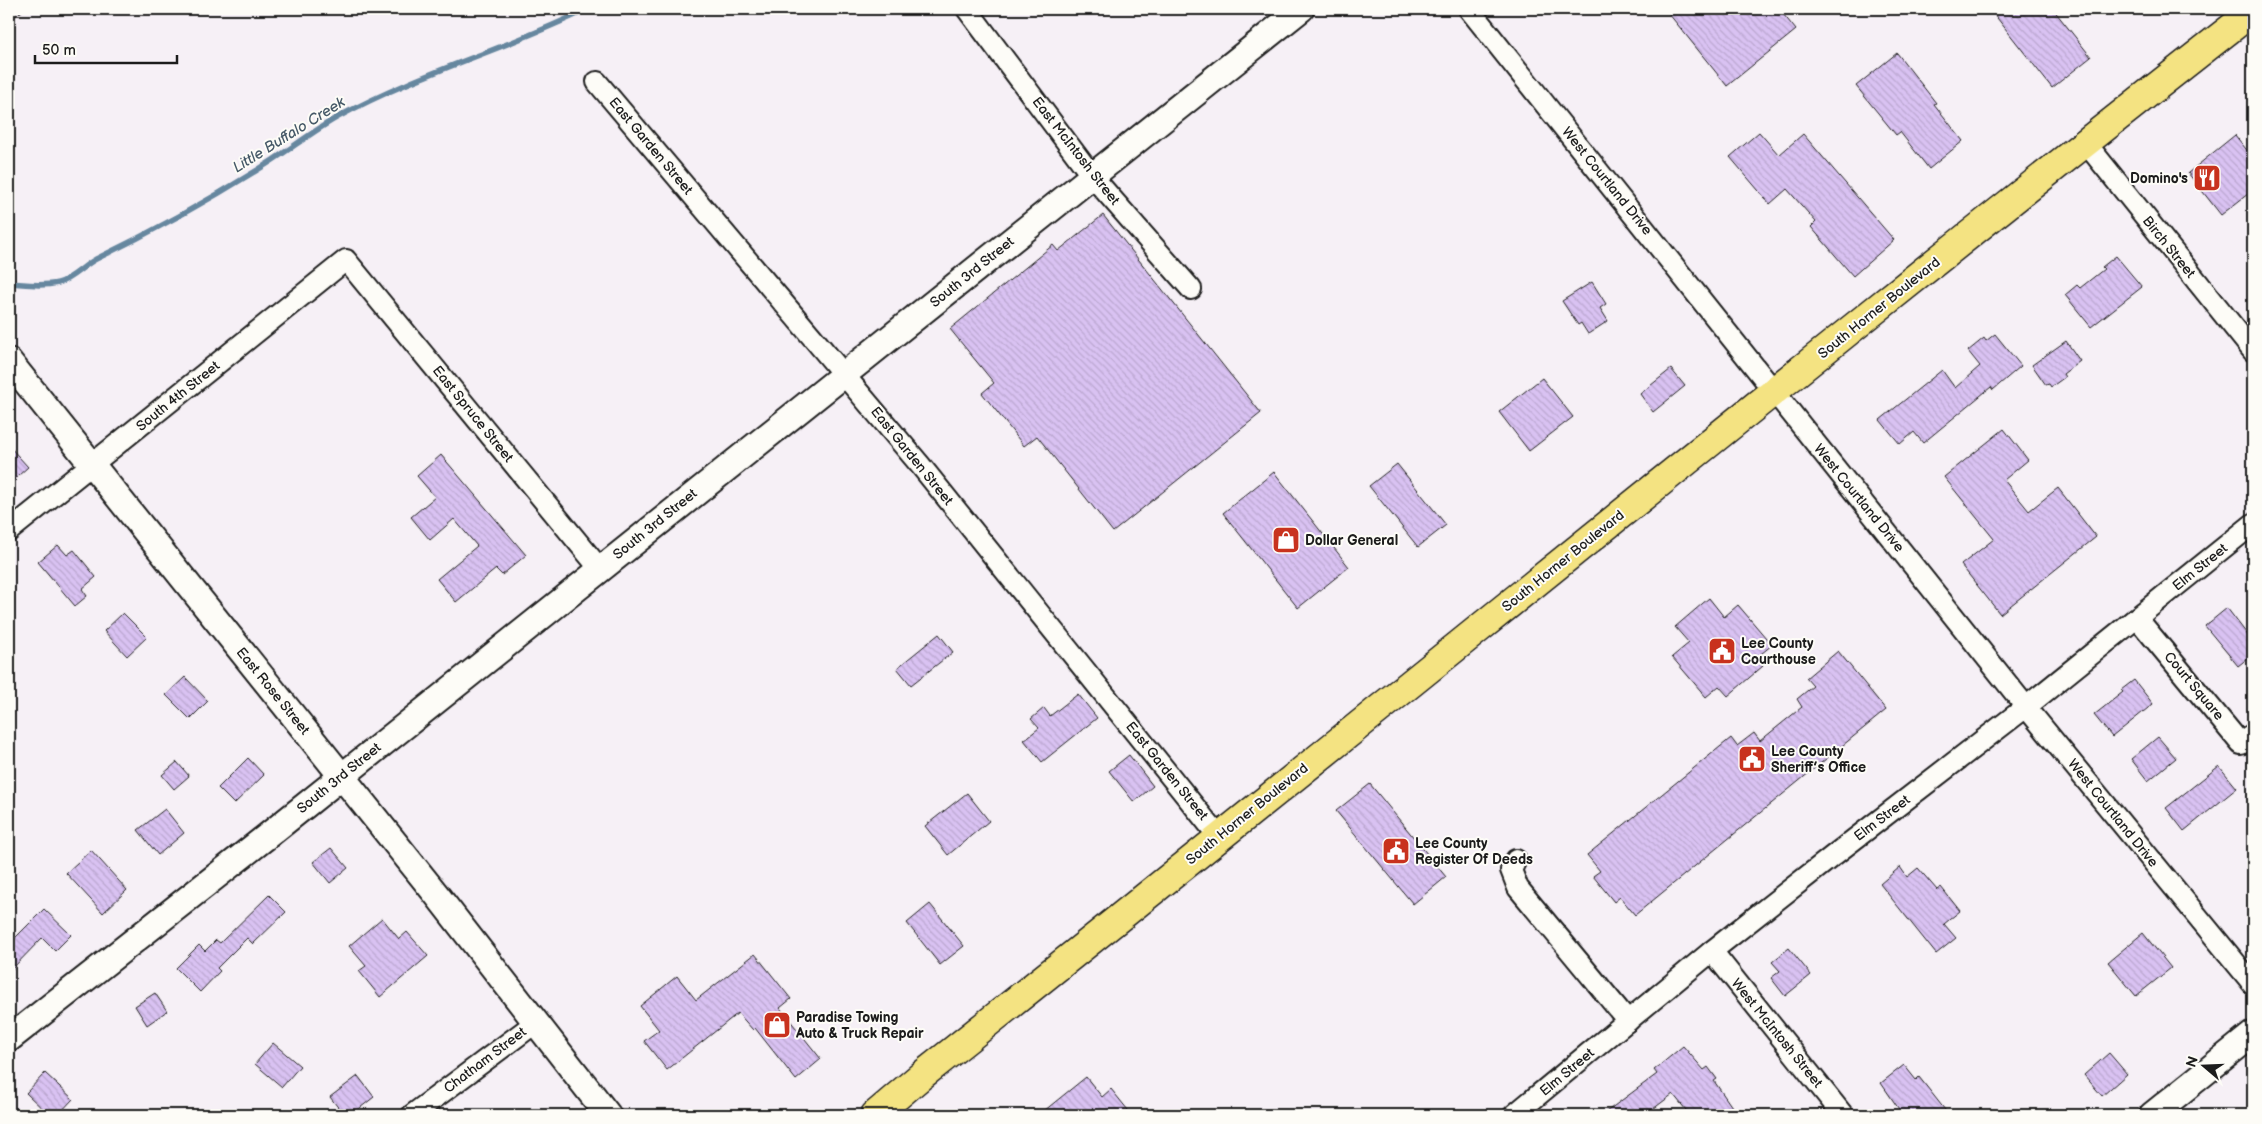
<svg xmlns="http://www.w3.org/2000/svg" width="2262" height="1124" font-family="'Balsamiq Sans',sans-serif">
	<defs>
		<pattern id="building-back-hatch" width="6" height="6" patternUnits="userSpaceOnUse" patternTransform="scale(1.25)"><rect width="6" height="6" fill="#d9c2f2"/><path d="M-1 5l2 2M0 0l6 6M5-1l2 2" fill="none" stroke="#baa6cf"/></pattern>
	</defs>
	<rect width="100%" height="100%" fill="#f6f0f6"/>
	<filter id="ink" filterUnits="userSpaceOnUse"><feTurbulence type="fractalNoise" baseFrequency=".02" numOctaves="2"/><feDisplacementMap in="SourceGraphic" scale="10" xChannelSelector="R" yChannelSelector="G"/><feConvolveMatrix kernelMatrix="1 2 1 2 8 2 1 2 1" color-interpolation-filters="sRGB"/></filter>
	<g filter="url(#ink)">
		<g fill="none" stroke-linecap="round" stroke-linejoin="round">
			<path stroke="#66879f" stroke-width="5.5" d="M9 283C25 284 42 287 58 283 71 280 84 265 96 259 152 232 206 202 259 169 286 153 311 132 338 117 418 73 507 49 588 9"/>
		</g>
		<g fill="url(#building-back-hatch)" stroke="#1c1c1c">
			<polygon points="1665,9 1779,9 1796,30 1727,86"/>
			<polygon points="1990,9 2053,9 2091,57 2052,88"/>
			<polygon points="1897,53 1936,103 1934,104 1963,141 1929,169 1900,132 1896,135 1856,86"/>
			<polygon points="1759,132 1779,155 1803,134 1894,240 1853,276 1811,227 1816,222 1787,189 1770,204 1730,157"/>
			<polygon points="2235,135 2253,158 2253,190 2221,215 2188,173"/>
			<polygon points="1103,215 1261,413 1113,532 1037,436 1024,446 982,393 994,383 950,329 1053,245 1058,251"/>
			<polygon points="2116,256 2142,287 2091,327 2065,295 2077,285 2080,288 2104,269 2102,267"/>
			<polygon points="1592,282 1606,304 1600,308 1608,321 1588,334 1581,323 1578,325 1562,301"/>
			<polygon points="1995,334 2021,366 1993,390 1991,387 1923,443 1914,432 1900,444 1880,420 1942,370 1955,388 1980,366 1968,351 1984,338 1986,341"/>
			<polygon points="2066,341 2080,361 2063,374 2065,377 2051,387 2049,384 2046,385 2032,365"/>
			<polygon points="1671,369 1685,386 1653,412 1640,394"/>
			<polygon points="1542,378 1573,417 1529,451 1499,412"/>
			<polygon points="2004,429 2028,460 2004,480 2029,511 2058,488 2096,537 2000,614 1961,565 1994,539 1944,477"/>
			<polygon points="9,446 28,467 9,484"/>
			<polygon points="441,455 526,555 502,575 496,569 456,602 437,579 477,546 454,519 430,540 411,517 435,497 417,476"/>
			<polygon points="1397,464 1446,525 1418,547 1369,486"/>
			<polygon points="1274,472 1349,567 1298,608 1223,513"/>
			<polygon points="58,545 67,555 74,550 96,577 82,589 87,596 75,606 38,562"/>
			<polygon points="1709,598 1724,617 1738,605 1772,645 1756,658 1763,666 1728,696 1719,686 1706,697 1672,657 1689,643 1675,627"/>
			<polygon points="2227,608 2253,642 2253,654 2238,666 2205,626"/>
			<polygon points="123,613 147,637 127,656 104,631"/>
			<polygon points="939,634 953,652 911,685 897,668"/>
			<polygon points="1838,651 1886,710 1635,915 1620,897 1614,902 1593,876 1600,871 1587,855 1731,738 1737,746 1754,733 1760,741 1802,707 1797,699 1813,686 1806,678"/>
			<polygon points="185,677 208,701 190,719 166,695"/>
			<polygon points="2134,680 2153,704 2112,737 2094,715 2123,692 2121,690"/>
			<polygon points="1078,694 1097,718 1042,762 1024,740 1039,728 1031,719 1044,708 1050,716"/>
			<polygon points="2158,737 2176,758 2148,781 2131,759"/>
			<polygon points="1129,755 1153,786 1134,802 1109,771"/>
			<polygon points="248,758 264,775 234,804 218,788"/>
			<polygon points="177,762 189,776 174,789 162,775"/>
			<polygon points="2219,766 2237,788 2184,831 2166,808"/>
			<polygon points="1370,784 1446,877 1413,904 1336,811"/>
			<polygon points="967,793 989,821 948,855 925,826"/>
			<polygon points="165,809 184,833 158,855 138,830"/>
			<polygon points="331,848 348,868 330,883 313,862"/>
			<polygon points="91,850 127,890 103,913 66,873"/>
			<polygon points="1900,867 1907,877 1918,868 1937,890 1941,887 1960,911 1944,924 1956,938 1936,954 1880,884"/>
			<polygon points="269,895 286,912 253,944 247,938 217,968 220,971 200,992 176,968 199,945 205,951 216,940 220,943"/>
			<polygon points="930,904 964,946 940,965 907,923"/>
			<polygon points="44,909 71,935 55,951 42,938 9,972 9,944"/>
			<polygon points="382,918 399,939 407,932 428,956 380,997 359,971 366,966 349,946"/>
			<polygon points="2143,933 2171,968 2136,996 2108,962"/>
			<polygon points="1789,948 1811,975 1785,996 1771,978 1780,971 1772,962"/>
			<polygon points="755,954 791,999 780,1008 821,1059 796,1080 755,1028 753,1030 738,1013 667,1070 644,1041 659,1030 640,1006 677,976 696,1000"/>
			<polygon points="155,993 167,1011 147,1025 135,1006"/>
			<polygon points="273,1043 300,1066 282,1087 255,1064"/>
			<polygon points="1683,1046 1704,1070 1708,1067 1717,1079 1714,1081 1732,1107 1722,1115 1690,1115 1673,1094 1645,1115 1602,1115 1657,1074 1654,1070"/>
			<polygon points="2109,1053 2127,1074 2102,1096 2084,1075"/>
			<polygon points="1904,1065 1916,1080 1919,1077 1949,1115 1903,1115 1881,1083"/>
			<polygon points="45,1073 73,1099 58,1115 49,1115 26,1093"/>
			<polygon points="358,1076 374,1097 351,1115 344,1115 330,1097"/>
			<polygon points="1086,1077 1102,1097 1111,1089 1132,1115 1039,1115"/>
		</g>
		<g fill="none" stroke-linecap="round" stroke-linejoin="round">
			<defs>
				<g id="minor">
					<polyline points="967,9 1092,176 1191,289"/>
					<polyline points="1469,9 2026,707 2253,984"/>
					<polyline points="597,82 921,466 1219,837"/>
					<polyline points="2085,142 2253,351"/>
					<polyline points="9,531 346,260 600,569"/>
					<polyline points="2137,618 2241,744 2253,734"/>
					<polyline points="1516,860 1511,870 1518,888 1628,1021"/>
					<polyline points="1712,951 1843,1115"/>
					<polyline points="412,1115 535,1023"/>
					<polyline points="1514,1115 1712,951 1834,855 2026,707 2253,524"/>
				</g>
				<g id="tertiary">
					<polyline points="9,361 436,894 608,1115"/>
					<polyline points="9,1039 266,837 1301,9"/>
					<polyline points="2152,1115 2253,1034"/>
				</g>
				<path id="primary" d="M875 1115 921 1076C1366 723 1805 361 2253 11"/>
			</defs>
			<use href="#minor" stroke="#1c1c1c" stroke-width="24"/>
			<use href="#tertiary" stroke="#1c1c1c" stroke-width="29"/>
			<use href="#primary" stroke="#1c1c1c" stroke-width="31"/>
			<use href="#minor" stroke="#fdfcf7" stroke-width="20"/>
			<use href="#tertiary" stroke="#fdfcf7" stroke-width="25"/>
			<use href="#primary" stroke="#f4e382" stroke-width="28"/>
			<polyline stroke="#1c1c1c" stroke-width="4" stroke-dasharray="8 4" stroke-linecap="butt" points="9,19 22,9"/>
		</g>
	</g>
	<defs>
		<symbol id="restaurant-square" viewBox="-11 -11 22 22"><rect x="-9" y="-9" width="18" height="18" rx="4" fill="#c8321e" stroke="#fdfcf7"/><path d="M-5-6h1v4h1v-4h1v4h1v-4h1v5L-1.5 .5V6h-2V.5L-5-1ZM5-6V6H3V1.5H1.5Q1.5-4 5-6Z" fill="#fff"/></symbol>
		<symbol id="shop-square" viewBox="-11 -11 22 22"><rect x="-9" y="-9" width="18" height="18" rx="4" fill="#c8321e" stroke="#fdfcf7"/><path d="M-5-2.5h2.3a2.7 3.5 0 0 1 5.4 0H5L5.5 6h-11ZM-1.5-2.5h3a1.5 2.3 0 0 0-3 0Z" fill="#fff"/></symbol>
		<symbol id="civic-square" viewBox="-11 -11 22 22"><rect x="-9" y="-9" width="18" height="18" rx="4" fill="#c8321e" stroke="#fdfcf7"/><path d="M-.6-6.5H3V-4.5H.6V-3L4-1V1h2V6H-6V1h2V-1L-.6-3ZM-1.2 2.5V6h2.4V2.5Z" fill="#fff"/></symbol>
	</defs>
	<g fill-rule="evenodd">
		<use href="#restaurant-square" x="2191" y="162" width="32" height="32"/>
		<use href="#shop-square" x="1270" y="524" width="32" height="32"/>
		<use href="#civic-square" x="1706" y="635" width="32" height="32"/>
		<use href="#civic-square" x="1736" y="743" width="32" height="32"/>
		<use href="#civic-square" x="1380" y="835" width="32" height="32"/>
		<use href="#shop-square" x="761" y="1009" width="32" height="32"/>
	</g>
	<g text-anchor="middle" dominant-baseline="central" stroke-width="4" stroke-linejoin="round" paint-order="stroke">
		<g font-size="14" fill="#1c1c1c" stroke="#fdfcf7">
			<text transform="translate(651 146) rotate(50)">East Garden Street</text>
			<text transform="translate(1076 151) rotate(52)">East McIntosh Street</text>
			<text transform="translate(1607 181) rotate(51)">West Courtland Drive</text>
			<text transform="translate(2169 247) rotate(51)">Birch Street</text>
			<text transform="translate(972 272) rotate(-39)">South 3rd Street</text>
			<text transform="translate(1879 308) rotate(-39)">South Horner Boulevard</text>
			<text transform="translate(178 396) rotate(-39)">South 4th Street</text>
			<text transform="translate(473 414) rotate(51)">East Spruce Street</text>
			<text transform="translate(912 456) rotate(51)">East Garden Street</text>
			<text transform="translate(1859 498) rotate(51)">West Courtland Drive</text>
			<text transform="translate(655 524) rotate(-39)">South 3rd Street</text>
			<text transform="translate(1563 561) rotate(-39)">South Horner Boulevard</text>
			<text transform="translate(2200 567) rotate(-39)">Elm Street</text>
			<text transform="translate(2194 686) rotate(50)">Court Square</text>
			<text transform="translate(273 691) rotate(51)">East Rose Street</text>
			<text transform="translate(1167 771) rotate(51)">East Garden Street</text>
			<text transform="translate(339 778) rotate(-39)">South 3rd Street</text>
			<text transform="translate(2113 813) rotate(51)">West Courtland Drive</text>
			<text transform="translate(1247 814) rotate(-39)">South Horner Boulevard</text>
			<text transform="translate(1882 818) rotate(-37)">Elm Street</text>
			<text transform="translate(1777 1033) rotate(51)">West McIntosh Street</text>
			<text transform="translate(485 1060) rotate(-37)">Chatham Street</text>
			<text transform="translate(1567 1072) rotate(-40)">Elm Street</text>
		</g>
		<g font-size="14" font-weight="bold" fill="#1c1c1c" stroke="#fdfcf7" text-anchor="start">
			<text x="2188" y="178" text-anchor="end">Domino's</text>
			<text x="1305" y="540">Dollar General</text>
			<text x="1741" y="643">Lee County<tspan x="1741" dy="16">Courthouse</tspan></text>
			<text x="1771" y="751">Lee County<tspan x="1771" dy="16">Sheriff’s Office</tspan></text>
			<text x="1415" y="843">Lee County<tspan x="1415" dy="16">Register Of Deeds</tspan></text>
			<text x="796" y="1017">Paradise Towing<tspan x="796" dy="16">Auto &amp; Truck Repair</tspan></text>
		</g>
		<g font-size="15" font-style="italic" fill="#475a68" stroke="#fdfcf7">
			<text transform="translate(289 135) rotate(-32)">Little Buffalo Creek</text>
		</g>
	</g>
	<rect width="2262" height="1124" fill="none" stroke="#fdfcf7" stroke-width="30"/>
	<rect x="15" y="15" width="2232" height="1094" fill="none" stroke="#1c1c1c" stroke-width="2" filter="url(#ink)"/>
	<g transform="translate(2204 1066) rotate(289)" stroke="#fdfcf7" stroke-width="4" paint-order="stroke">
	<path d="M0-4L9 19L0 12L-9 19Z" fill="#1c1c1c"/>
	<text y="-8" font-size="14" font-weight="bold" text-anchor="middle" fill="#1c1c1c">N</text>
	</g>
	<path d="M35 55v8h142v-8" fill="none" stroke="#1c1c1c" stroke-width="2.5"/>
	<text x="42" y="55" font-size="15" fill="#1c1c1c" stroke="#fdfcf7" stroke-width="4" paint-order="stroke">50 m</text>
</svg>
